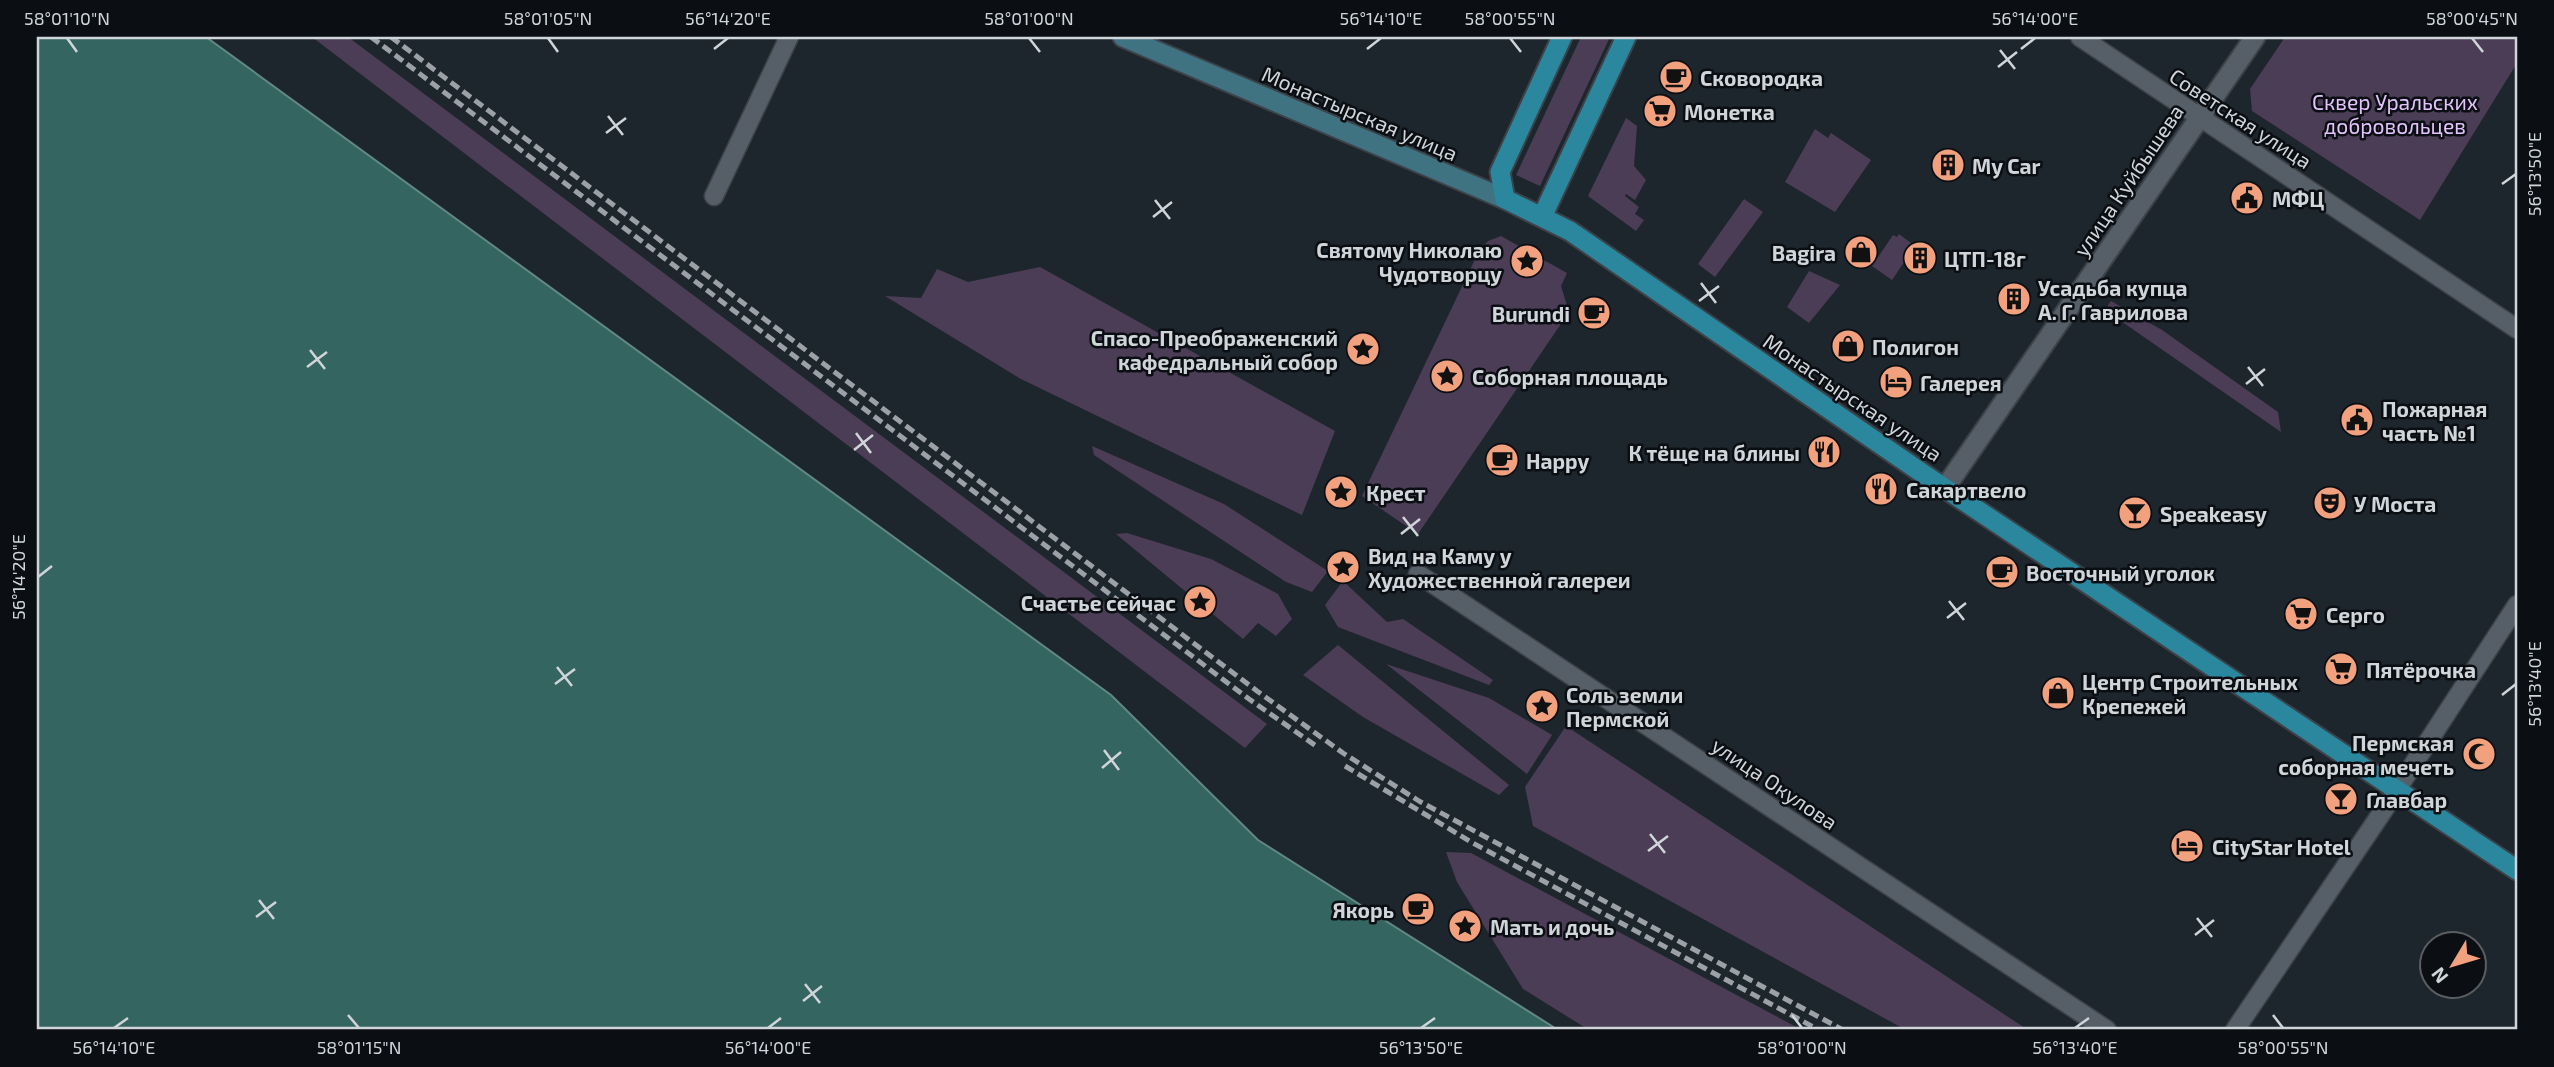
<svg xmlns="http://www.w3.org/2000/svg" width="2554" height="1067" font-family="'Exo 2',sans-serif">
	<rect width="100%" height="100%" fill="#1e262d"/>
	<g fill="#4b3d55">
		<polygon points="312,37 348,37 1267,724 1245,748"/>
		<polygon points="1581,37 1610,37 1540,186 1516,175"/>
		<polygon points="2285,37 2517,37 2517,63 2420,220 2252,111 2250,89"/>
		<polygon points="1626,118 1637,126 1634,166 1646,180 1635,200 1626,194 1625,196 1639,207 1635,214 1644,220 1636,231 1588,196"/>
		<polygon points="1815,129 1828,138 1831,133 1871,160 1835,212 1785,182"/>
		<polygon points="1744,199 1763,212 1715,277 1698,264"/>
		<polygon points="1899,234 1915,246 1892,280 1872,266 1893,235 1897,237"/>
		<polygon points="1501,236 1567,273 1561,286 1569,312 1418,534 1362,496 1479,251 1488,241"/>
		<polygon points="1040,267 1335,431 1302,515 1021,379 885,296 921,298 937,269 968,282"/>
		<polygon points="1809,271 1840,285 1809,323 1787,307"/>
		<polygon points="2111,301 2162,330 2278,412 2281,432 2105,310"/>
		<polygon points="1092,446 1224,504 1328,571 1312,592 1286,582 1094,455"/>
		<polygon points="1127,533 1211,559 1278,594 1292,619 1276,636 1258,623 1243,639 1116,534"/>
		<polygon points="1343,581 1387,622 1403,619 1493,680 1489,685 1338,627 1325,605"/>
		<polygon points="1338,645 1509,785 1499,795 1363,717 1303,675"/>
		<polygon points="1386,664 1489,698 1552,735 1527,774"/>
		<polygon points="1566,726 2028,1030 1906,1030 1533,826 1525,787"/>
		<polygon points="1446,852 1471,853 1802,1030 1589,1030 1523,989 1457,882"/>
	</g>
	<polygon fill="#346560" stroke="#638785" stroke-width="2" points="37,37 206,37 1111,695 1258,840 1558,1030 37,1030"/>
	<g fill="none" stroke-linecap="round" stroke-linejoin="round">
		<defs>
			<g id="minor">
				<polyline points="2080,37 2517,329"/>
				<polyline points="714,196 789,37"/>
				<polyline points="1418,574 2107,1030"/>
				<polyline points="2235,1030 2381,814 2517,605"/>
			</g>
			<polyline id="tertiary" points="1945,488 2255,37"/>
			<polyline id="secondary" points="1123,37 1505,199"/>
			<g id="primary">
				<polyline points="1562,37 1500,172 1505,199 1570,231 1925,475 2517,870"/>
				<polyline points="1543,215 1626,37"/>
			</g>
		</defs>
		<use href="#minor" stroke="#3c4248" stroke-width="21"/>
		<use href="#tertiary" stroke="#3c4248" stroke-width="23"/>
		<use href="#secondary" stroke="#3c4248" stroke-width="23"/>
		<use href="#primary" stroke="#3c4248" stroke-width="23"/>
		<use href="#minor" stroke="#565e67" stroke-width="18"/>
		<use href="#tertiary" stroke="#565e67" stroke-width="19"/>
		<use href="#secondary" stroke="#407382" stroke-width="19"/>
		<use href="#primary" stroke="#2a879d" stroke-width="19"/>
		<g stroke="#9ba1a7" stroke-width="5" stroke-dasharray="10 5" stroke-linecap="butt">
			<polyline points="371,37 1249,699 1319,748"/>
			<polyline points="391,37 1257,691 1343,753 1419,801 1843,1030"/>
			<polyline points="1345,766 1471,842 1819,1030"/>
		</g>
	</g>
	<path fill="none" stroke="#d0d5da" stroke-width="2.5" d="M67 38 77 52M548 38 558 52M1029 38 1040 52M1510 38 1521 52M2472 38 2483 52M714 49 728 38M1367 49 1381 38M2021 49 2035 38M2000 50 2015 69M1998 67 2017 52M608 116 623 135M606 133 626 118M2502 184 2516 174M1155 200 1170 219M1153 217 1172 202M1701 283 1716 303M1699 301 1719 286M310 350 325 369M307 367 327 352M2248 367 2263 386M2246 384 2265 369M856 433 871 453M854 450 873 435M1403 517 1418 536M1401 534 1420 519M38 577 52 566M1949 601 1964 620M1947 618 1966 603M557 667 572 686M555 684 575 669M2502 695 2516 684M1104 750 1119 770M1102 768 1121 752M1650 834 1665 853M1648 851 1668 836M259 900 274 919M256 917 276 902M2197 918 2212 937M2195 935 2214 920M805 984 820 1003M803 1001 822 986M348 1015 359 1028M1792 1015 1802 1028M2273 1015 2283 1028M114 1028 128 1018M768 1028 781 1018M1421 1028 1435 1018M2075 1028 2089 1018"/>
	<defs>
		<symbol id="cafe-disc" viewBox="-11 -11 22 22"><circle r="9.5" fill="#f2a17e" stroke="#0b0e12"/><path d="M-5.5-4.5H6V0H3Q3 3.5 0 3.5H-2.5Q-5.5 3.5-5.5 0ZM3-3.2v2h1.7v-2ZM-6 4.5H4V6H-6Z" fill="#111"/></symbol>
		<symbol id="supermarket-disc" viewBox="-11 -11 22 22"><circle r="9.5" fill="#f2a17e" stroke="#0b0e12"/><path d="M-6-5.5h2.5l.6 2H6L4.5 2H-2.5L-4.4-4H-6ZM-1.5 3.2a1.3 1.3 0 1 0 .1 0ZM3 3.2a1.3 1.3 0 1 0 .1 0Z" fill="#111"/></symbol>
		<symbol id="building-disc" viewBox="-11 -11 22 22"><circle r="9.5" fill="#f2a17e" stroke="#0b0e12"/><path d="M-4-6H4V6H1V3H-1V6H-4ZM-2.5-4.3h1.7v1.8h-1.7ZM.8-4.3h1.7v1.8H.8ZM-2.5-1h1.7V.8h-1.7ZM.8-1h1.7V.8H.8Z" fill="#111"/></symbol>
		<symbol id="civic-disc" viewBox="-11 -11 22 22"><circle r="9.5" fill="#f2a17e" stroke="#0b0e12"/><path d="M-.6-6.5H3V-4.5H.6V-3L4-1V1h2V6H-6V1h2V-1L-.6-3ZM-1.2 2.5V6h2.4V2.5Z" fill="#111"/></symbol>
		<symbol id="shop-disc" viewBox="-11 -11 22 22"><circle r="9.5" fill="#f2a17e" stroke="#0b0e12"/><path d="M-5-2.5h2.3a2.7 3.5 0 0 1 5.4 0H5L5.5 6h-11ZM-1.5-2.5h3a1.5 2.3 0 0 0-3 0Z" fill="#111"/></symbol>
		<symbol id="sight-disc" viewBox="-11 -11 22 22"><circle r="9.5" fill="#f2a17e" stroke="#0b0e12"/><path d="M0-6L1.8-2.2L6-1.7L2.9 1.2L3.7 5.4L0 3.3L-3.7 5.4L-2.9 1.2L-6-1.7L-1.8-2.2Z" fill="#111"/></symbol>
		<symbol id="hotel-disc" viewBox="-11 -11 22 22"><circle r="9.5" fill="#f2a17e" stroke="#0b0e12"/><path d="M-6-4.5h1.5V1H6V5H4.5V3h-9V5H-6ZM-4 0a1.8 1.8 0 1 1 3.6 0ZM.5 0V-2.5h3Q6-2.5 6 0Z" fill="#111"/></symbol>
		<symbol id="restaurant-disc" viewBox="-11 -11 22 22"><circle r="9.5" fill="#f2a17e" stroke="#0b0e12"/><path d="M-5-6h1v4h1v-4h1v4h1v-4h1v5L-1.5 .5V6h-2V.5L-5-1ZM5-6V6H3V1.5H1.5Q1.5-4 5-6Z" fill="#111"/></symbol>
		<symbol id="theatre-disc" viewBox="-11 -11 22 22"><circle r="9.5" fill="#f2a17e" stroke="#0b0e12"/><path d="M-5-5.5Q0-4 5-5.5V0Q5 5 0 6Q-5 5-5 0ZM-3.3-2.5H-1v1.5H-3.3ZM1-2.5H3.3v1.5H1ZM-2.8 1Q0 5.5 2.8 1Z" fill="#111"/></symbol>
		<symbol id="bar-disc" viewBox="-11 -11 22 22"><circle r="9.5" fill="#f2a17e" stroke="#0b0e12"/><path d="M-6-5H6L.8 .8V4.5H3.5V6h-7V4.5H-.8V.8Z" fill="#111"/></symbol>
		<symbol id="mosque-disc" viewBox="-11 -11 22 22"><circle r="9.5" fill="#f2a17e" stroke="#0b0e12"/><path d="M3.5-4.9A6 6 0 1 0 3.5 4.9A5 5 0 1 1 3.5-4.9Z" fill="#111"/></symbol>
	</defs>
	<g fill-rule="evenodd">
		<use href="#cafe-disc" x="1657" y="58" width="38" height="38"/>
		<use href="#supermarket-disc" x="1641" y="92" width="38" height="38"/>
		<use href="#building-disc" x="1929" y="146" width="38" height="38"/>
		<use href="#civic-disc" x="2228" y="179" width="38" height="38"/>
		<use href="#shop-disc" x="1842" y="233" width="38" height="38"/>
		<use href="#building-disc" x="1901" y="239" width="38" height="38"/>
		<use href="#sight-disc" x="1508" y="242" width="38" height="38"/>
		<use href="#building-disc" x="1995" y="280" width="38" height="38"/>
		<use href="#cafe-disc" x="1575" y="294" width="38" height="38"/>
		<use href="#shop-disc" x="1829" y="327" width="38" height="38"/>
		<use href="#sight-disc" x="1344" y="330" width="38" height="38"/>
		<use href="#sight-disc" x="1428" y="357" width="38" height="38"/>
		<use href="#hotel-disc" x="1877" y="363" width="38" height="38"/>
		<use href="#civic-disc" x="2338" y="401" width="38" height="38"/>
		<use href="#restaurant-disc" x="1805" y="433" width="38" height="38"/>
		<use href="#cafe-disc" x="1483" y="441" width="38" height="38"/>
		<use href="#restaurant-disc" x="1862" y="470" width="38" height="38"/>
		<use href="#sight-disc" x="1322" y="473" width="38" height="38"/>
		<use href="#theatre-disc" x="2311" y="484" width="38" height="38"/>
		<use href="#bar-disc" x="2116" y="494" width="38" height="38"/>
		<use href="#sight-disc" x="1324" y="548" width="38" height="38"/>
		<use href="#cafe-disc" x="1983" y="553" width="38" height="38"/>
		<use href="#sight-disc" x="1181" y="583" width="38" height="38"/>
		<use href="#supermarket-disc" x="2282" y="595" width="38" height="38"/>
		<use href="#supermarket-disc" x="2322" y="650" width="38" height="38"/>
		<use href="#shop-disc" x="2039" y="674" width="38" height="38"/>
		<use href="#sight-disc" x="1523" y="687" width="38" height="38"/>
		<use href="#mosque-disc" x="2460" y="735" width="38" height="38"/>
		<use href="#bar-disc" x="2322" y="780" width="38" height="38"/>
		<use href="#hotel-disc" x="2168" y="827" width="38" height="38"/>
		<use href="#cafe-disc" x="1399" y="890" width="38" height="38"/>
		<use href="#sight-disc" x="1446" y="907" width="38" height="38"/>
	</g>
	<g text-anchor="middle" dominant-baseline="central" stroke-width="5" stroke-linejoin="round" paint-order="stroke">
		<g font-size="21" font-weight="bold" fill="#d0d5da" stroke="#0b0e12" text-anchor="start">
			<text x="1700" y="77">Сковородка</text>
			<text x="1684" y="111">Монетка</text>
			<text x="1972" y="165">My Car</text>
			<text x="2272" y="198">МФЦ</text>
			<text x="1502" y="249" text-anchor="end">Святому Николаю<tspan x="1502" dy="24">Чудотворцу</tspan></text>
			<text x="1836" y="252" text-anchor="end">Bagira</text>
			<text x="1944" y="258">ЦТП-18г</text>
			<text x="2038" y="287">Усадьба купца<tspan x="2038" dy="24">А. Г. Гаврилова</tspan></text>
			<text x="1570" y="313" text-anchor="end">Burundi</text>
			<text x="1338" y="337" text-anchor="end">Спасо-Преображенский<tspan x="1338" dy="24">кафедральный собор</tspan></text>
			<text x="1872" y="346">Полигон</text>
			<text x="1472" y="376">Соборная площадь</text>
			<text x="1920" y="382">Галерея</text>
			<text x="2382" y="408">Пожарная<tspan x="2382" dy="24">часть №1</tspan></text>
			<text x="1800" y="452" text-anchor="end">К тёще на блины</text>
			<text x="1526" y="460">Happy</text>
			<text x="1906" y="489">Сакартвело</text>
			<text x="1366" y="492">Крест</text>
			<text x="2354" y="503">У Моста</text>
			<text x="2160" y="513">Speakeasy</text>
			<text x="1368" y="555">Вид на Каму у<tspan x="1368" dy="24">Художественной галереи</tspan></text>
			<text x="2026" y="572">Восточный уголок</text>
			<text x="1176" y="602" text-anchor="end">Счастье сейчас</text>
			<text x="2326" y="614">Серго</text>
			<text x="2366" y="669">Пятёрочка</text>
			<text x="2082" y="681">Центр Строительных<tspan x="2082" dy="24">Крепежей</tspan></text>
			<text x="1566" y="694">Соль земли<tspan x="1566" dy="24">Пермской</tspan></text>
			<text x="2454" y="742" text-anchor="end">Пермская<tspan x="2454" dy="24">соборная мечеть</tspan></text>
			<text x="2366" y="799">Главбар</text>
			<text x="2212" y="846">CityStar Hotel</text>
			<text x="1394" y="909" text-anchor="end">Якорь</text>
			<text x="1490" y="926">Мать и дочь</text>
		</g>
		<g font-size="21" fill="#e3c3fb" stroke="#0b0e12">
			<text x="2395" y="101">Сквер Уральских<tspan x="2395" dy="24">добровольцев</tspan></text>
		</g>
		<g font-size="21" fill="#d0d5da" stroke="#0b0e12">
			<text transform="translate(1360 113) rotate(23)">Монастырская улица</text>
			<text transform="translate(2241 118) rotate(33)">Советская улица</text>
			<text transform="translate(2128 180) rotate(-56)">улица Куйбышева</text>
			<text transform="translate(1853 397) rotate(34)">Монастырская улица</text>
			<text transform="translate(1775 783) rotate(34)">улица Окулова</text>
		</g>
	</g>
	<rect width="2554" height="1067" fill="none" stroke="#0b0e12" stroke-width="77"/>
	<g transform="translate(2453 965) rotate(232)"><circle r="33" fill="#0b0e12" stroke="#5a5e62" stroke-width="2"/>
	<path d="M0-5L12 26L0 18L-12 26Z" fill="#f2a17e"/>
	<text y="-10" font-size="19" font-weight="bold" text-anchor="middle" fill="#d0d5da">N</text>
	</g>
	<rect x="38" y="38" width="2478" height="990" fill="none" stroke="#d0d5da" stroke-width="2.5"/>
	<g font-size="18" text-anchor="middle" fill="#d0d5da">
		<text x="67" y="25">58°01'10"N</text>
		<text x="548" y="25">58°01'05"N</text>
		<text x="728" y="25">56°14'20"E</text>
		<text x="1029" y="25">58°01'00"N</text>
		<text x="1381" y="25">56°14'10"E</text>
		<text x="1510" y="25">58°00'55"N</text>
		<text x="2035" y="25">56°14'00"E</text>
		<text x="2472" y="25">58°00'45"N</text>
		<text transform="translate(2535 174) rotate(-90)" y="6">56°13'50"E</text>
		<text transform="translate(19 577) rotate(-90)" y="6">56°14'20"E</text>
		<text transform="translate(2535 684) rotate(-90)" y="6">56°13'40"E</text>
		<text x="114" y="1054">56°14'10"E</text>
		<text x="359" y="1054">58°01'15"N</text>
		<text x="768" y="1054">56°14'00"E</text>
		<text x="1421" y="1054">56°13'50"E</text>
		<text x="1802" y="1054">58°01'00"N</text>
		<text x="2075" y="1054">56°13'40"E</text>
		<text x="2283" y="1054">58°00'55"N</text>
	</g>
</svg>
